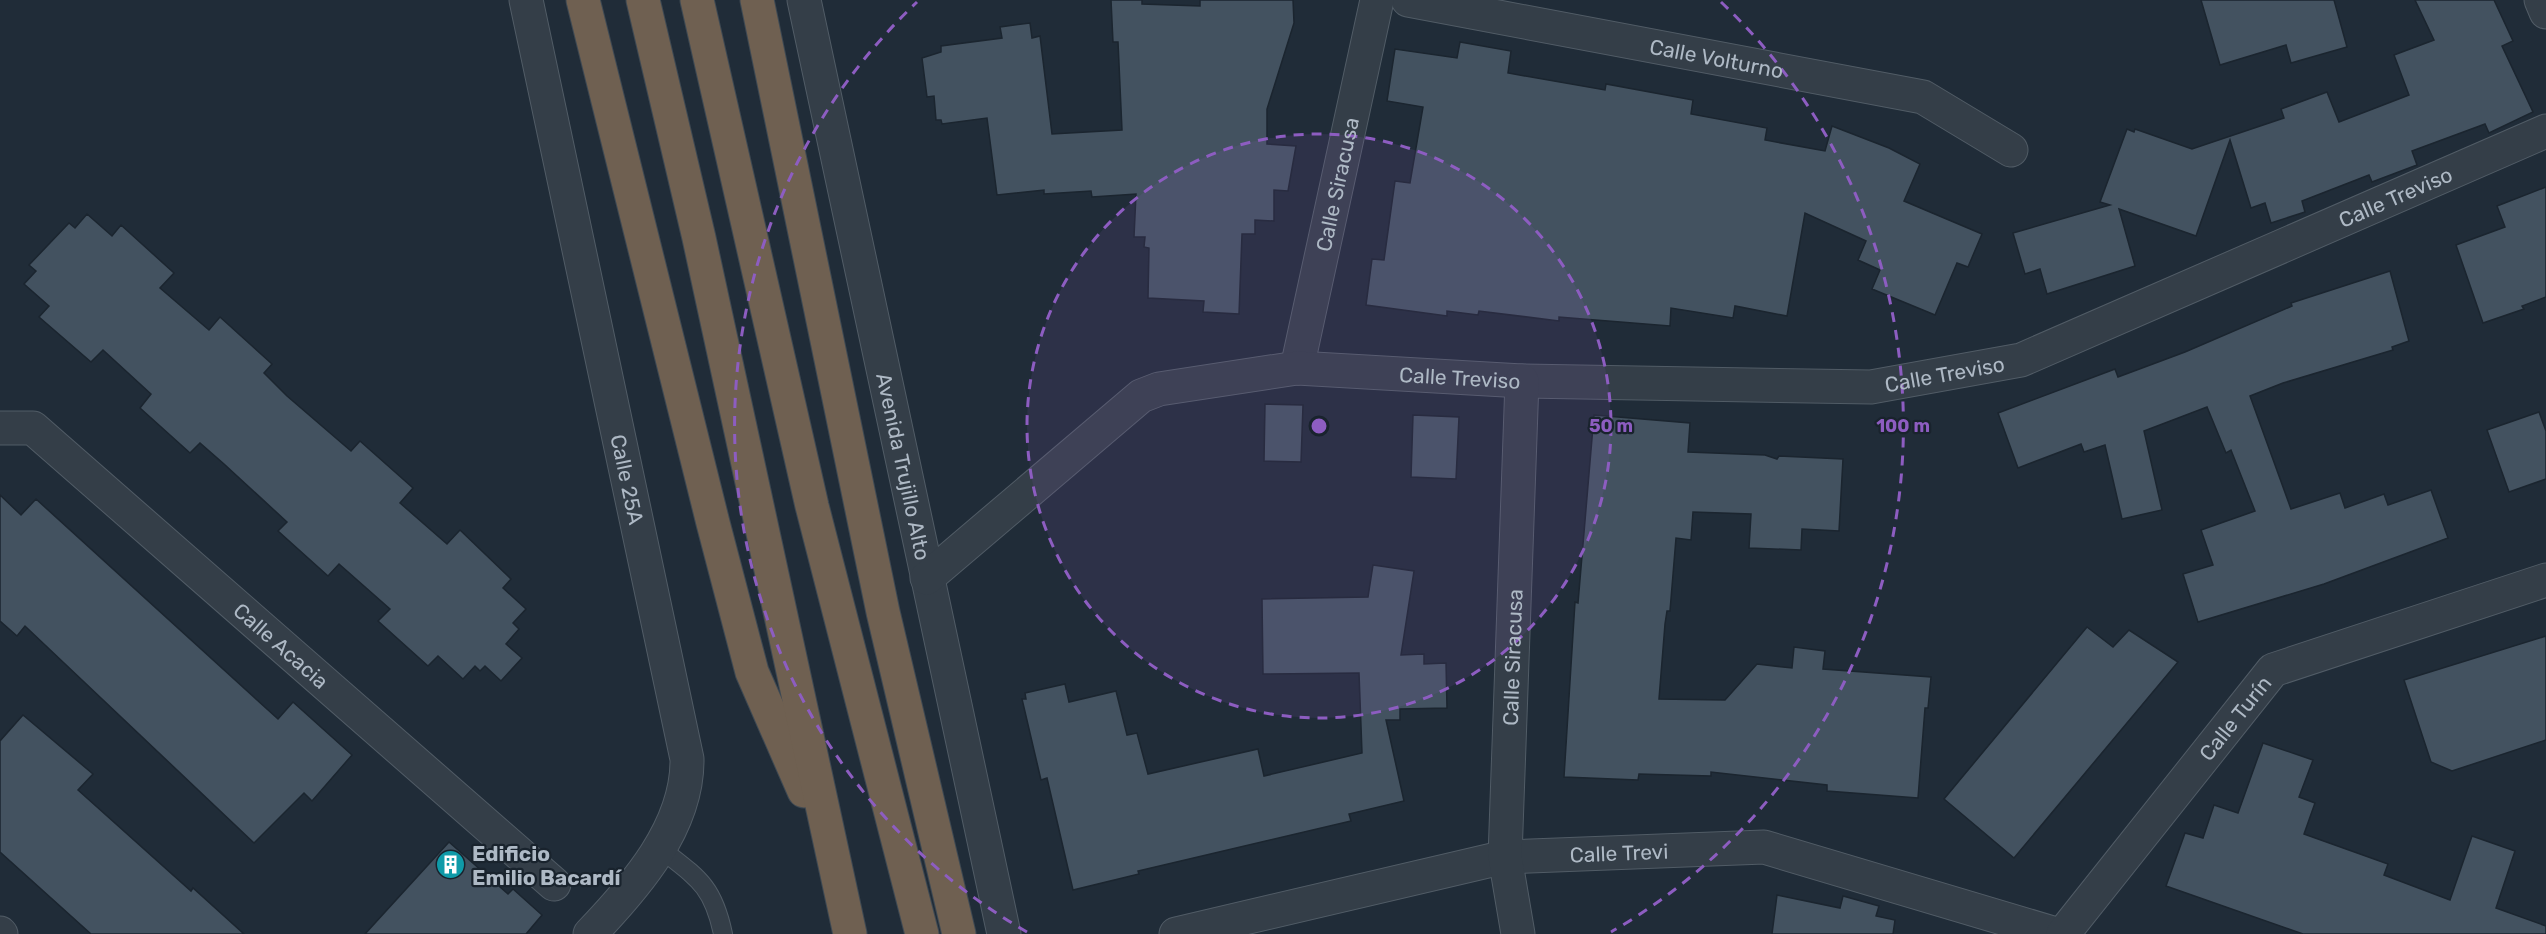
<svg xmlns="http://www.w3.org/2000/svg" width="2546" height="934" font-family="Rubik,sans-serif">
	<rect width="100%" height="100%" fill="#202c38"/>
	<g fill="#435260" stroke="#1b252f" stroke-width="1.5">
		<polygon points="1111,0 1142,0 1142,4 1200,6 1200,0 1293,0 1294,23 1267,109 1267,144 1296,146 1288,191 1274,190 1274,221 1255,220 1255,234 1242,234 1239,314 1203,312 1204,301 1148,298 1149,248 1144,247 1145,237 1134,237 1136,194 1092,197 1091,191 1044,194 1044,190 997,195 987,118 942,124 941,120 936,120 934,96 927,97 922,58 941,52 941,46 1002,38 1000,27 1030,23 1032,38 1040,36 1052,134 1122,130 1118,42 1113,42"/>
		<polygon points="2201,0 2334,0 2347,47 2291,63 2286,45 2220,65"/>
		<polygon points="2415,0 2494,0 2513,41 2502,46 2533,112 2489,133 2485,124 2412,151 2417,165 2372,182 2369,175 2302,201 2305,212 2271,223 2265,203 2251,208 2230,140 2196,236 2119,209 2135,266 2047,294 2040,269 2025,274 2013,233 2110,205 2100,202 2127,129 2134,132 2135,129 2192,149 2284,118 2281,109 2327,92 2339,122 2409,95 2394,55 2434,40"/>
		<polygon points="1460,42 1511,51 1508,73 1605,90 1606,84 1693,100 1691,114 1767,128 1765,140 1825,151 1832,126 1889,148 1920,164 1904,201 1982,234 1968,267 1957,263 1935,315 1872,289 1880,270 1858,260 1866,241 1805,213 1787,316 1735,306 1733,318 1671,308 1670,326 1559,317 1559,321 1479,311 1478,315 1447,311 1447,316 1366,305 1372,259 1384,260 1395,181 1410,183 1423,107 1387,101 1395,49 1457,58"/>
		<polygon points="2546,187 2546,297 2522,306 2524,309 2483,323 2456,245 2505,227 2497,206"/>
		<polygon points="87,214 112,236 121,225 174,273 160,288 209,330 220,317 272,364 264,373 287,396 351,451 360,441 413,488 400,503 447,544 460,530 511,579 503,588 526,609 513,623 519,629 506,644 522,658 501,681 485,666 480,671 475,666 463,679 438,656 428,666 378,621 390,609 339,564 328,576 278,531 287,522 224,464 200,443 190,453 140,408 151,394 103,350 91,362 39,317 49,306 24,284 36,271 29,265 69,223 75,228"/>
		<polygon points="2390,271 2409,341 2392,347 2393,350 2283,383 2250,396 2291,509 2340,493 2345,508 2384,494 2388,505 2431,490 2448,538 2324,584 2198,622 2183,574 2213,565 2201,530 2255,511 2231,450 2226,453 2207,407 2144,431 2162,510 2122,519 2105,445 2084,452 2081,444 2018,468 1998,413 2115,369 2118,377 2185,352 2292,306 2291,303"/>
		<polygon points="1265,404 1303,405 1301,462 1264,461"/>
		<polygon points="2539,412 2546,431 2546,479 2509,492 2487,430"/>
		<polygon points="1413,415 1459,417 1456,479 1411,477"/>
		<polygon points="1594,415 1690,423 1688,452 1765,455 1777,459 1779,456 1843,459 1839,531 1802,529 1801,550 1749,548 1751,514 1693,512 1691,540 1676,538 1670,611 1667,611 1665,624 1659,699 1725,700 1757,664 1792,668 1794,647 1825,651 1823,669 1931,677 1928,708 1925,708 1918,798 1827,791 1827,785 1711,772 1711,776 1639,774 1638,780 1564,777 1575,602 1578,603"/>
		<polygon points="0,495 21,515 36,499 278,719 293,702 352,755 312,801 304,793 254,843 25,626 17,636 0,621"/>
		<polygon points="1373,565 1414,571 1401,655 1424,654 1424,664 1446,663 1447,708 1400,709 1400,720 1386,720 1404,801 1349,814 1351,821 1138,871 1139,874 1073,890 1047,778 1041,780 1022,699 1026,699 1025,693 1065,684 1069,702 1116,691 1127,735 1137,733 1148,774 1258,749 1264,776 1362,753 1359,673 1263,674 1262,599 1368,597"/>
		<polygon points="2087,627 2113,647 2129,630 2178,662 2014,858 1944,799"/>
		<polygon points="2546,636 2546,740 2452,771 2431,762 2404,680"/>
		<polygon points="23,715 93,774 78,790 191,891 193,888 244,934 91,934 0,852 0,741"/>
		<polygon points="2263,743 2313,760 2299,797 2315,803 2304,834 2388,864 2384,875 2450,900 2472,836 2515,851 2496,908 2546,926 2546,934 2303,934 2166,886 2185,833 2203,838 2214,805 2238,813"/>
		<polygon points="449,842 508,894 513,889 542,915 526,934 365,934"/>
		<polygon points="1777,895 1840,908 1843,896 1879,906 1876,916 1895,920 1893,934 1772,934"/>
	</g>
	<g fill="none" stroke-linecap="round" stroke-linejoin="round">
		<defs>
			<path id="lane" d="M661 849C698 878 713 886 723 934"/>
			<g id="street">
				<path id="s1" d="M526 0 687 759C688 827 635 887 590 934"/>
				<path id="s2" d="M804 0 1004 934"/>
				<path id="s3" d="M1408 0 1923 97 2011 150"/>
				<polyline points="2541,0 2546,12"/>
				<path id="s4" d="M1297 368 1377 0"/>
				<path id="s5" d="M0 428H33L554 884"/>
				<path id="s6" d="M927 578 1141 396 1159 389 1297 368 1522 381 1871 387 2021 360 2546 131"/>
				<polyline points="0,933 1,934"/>
				<path id="s7" d="M1176 934 1505 857 1764 847 2056 934"/>
				<path id="s8" d="M1518 934 1505 857 1522 381"/>
				<path id="s9" d="M2063 934 2273 670 2546 580"/>
			</g>
			<g id="highway">
				<polyline points="583,0 713,523 752,672 804,791"/>
				<polyline points="643,0 699,238 850,934"/>
				<polyline points="697,0 812,506 922,934"/>
				<polyline points="757,0 883,612 959,934"/>
			</g>
		</defs>
		<use href="#lane" stroke="#515c66" stroke-width="20"/>
		<use href="#street" stroke="#515c66" stroke-width="35"/>
		<use href="#highway" stroke="#3e4953" stroke-width="35"/>
		<use href="#lane" stroke="#343e48" stroke-width="18"/>
		<use href="#street" stroke="#343e48" stroke-width="33"/>
		<use href="#highway" stroke="#6f6051" stroke-width="33"/>
	</g>
	<circle cx="1319" cy="426" r="292" fill="#8d5dc1" fill-opacity=".12"/>
	<g fill="none" stroke="#8d5dc1" stroke-width="3" stroke-dasharray="10 8">
		<circle cx="1319" cy="426" r="292"/>
		<path d="M1027 932A584 584 0 0 1 917 2M1721 2A584 584 0 0 1 1611 932"/>
	</g>
	<defs>
		<symbol id="building-disc" viewBox="-11 -11 22 22"><circle r="9.5" fill="#0f9aa8" stroke="#19232d"/><path d="M-4-6H4V6H1V3H-1V6H-4ZM-2.5-4.3h1.7v1.8h-1.7ZM.8-4.3h1.7v1.8H.8ZM-2.5-1h1.7V.8h-1.7ZM.8-1h1.7V.8H.8Z" fill="#fff"/></symbol>
	</defs>
	<g fill-rule="evenodd">
		<use href="#building-disc" x="434" y="848" width="33" height="33"/>
	</g>
	<g text-anchor="middle" dominant-baseline="central" stroke-width="4.5" stroke-linejoin="round" paint-order="stroke">
		<g font-size="21" fill="#aeb9c5" stroke="#19232d">
			<text stroke="none"><textPath href="#s3" startOffset="314">Calle Volturno</textPath></text>
			<text stroke="none"><textPath href="#s4" startOffset="188">Calle Siracusa</textPath></text>
			<text stroke="none"><textPath href="#s6" startOffset="1575">Calle Treviso</textPath></text>
			<text stroke="none"><textPath href="#s6" startOffset="1089">Calle Treviso</textPath></text>
			<text stroke="none"><textPath href="#s6" startOffset="603">Calle Treviso</textPath></text>
			<text stroke="none"><textPath href="#s2" startOffset="477">Avenida Trujillo Alto</textPath></text>
			<text stroke="none"><textPath href="#s1" startOffset="490">Calle 25A</textPath></text>
			<text stroke="none"><textPath href="#s5" startOffset="363">Calle Acacia</textPath></text>
			<text stroke="none"><textPath href="#s8" startOffset="278">Calle Siracusa</textPath></text>
			<text stroke="none"><textPath href="#s9" startOffset="276">Calle Turín</textPath></text>
			<text stroke="none"><textPath href="#s7" startOffset="452">Calle Trevi</textPath></text>
		</g>
		<g font-size="21" font-weight="bold" fill="#aeb9c5" stroke="#19232d" text-anchor="start">
			<text x="472" y="853">Edificio<tspan x="472" dy="24">Emilio Bacardí</tspan></text>
		</g>
	</g>
	<circle cx="1319" cy="426" r="9" fill="#8d5dc1" stroke="#19232d" stroke-width="3"/>
	<g font-size="18" text-anchor="middle" font-weight="bold" fill="#8d5dc1" stroke="#19232d" stroke-width="4.5" stroke-linejoin="round" paint-order="stroke">
		<text x="1611" y="432">50 m</text>
		<text x="1903" y="432">100 m</text>
	</g>
</svg>
